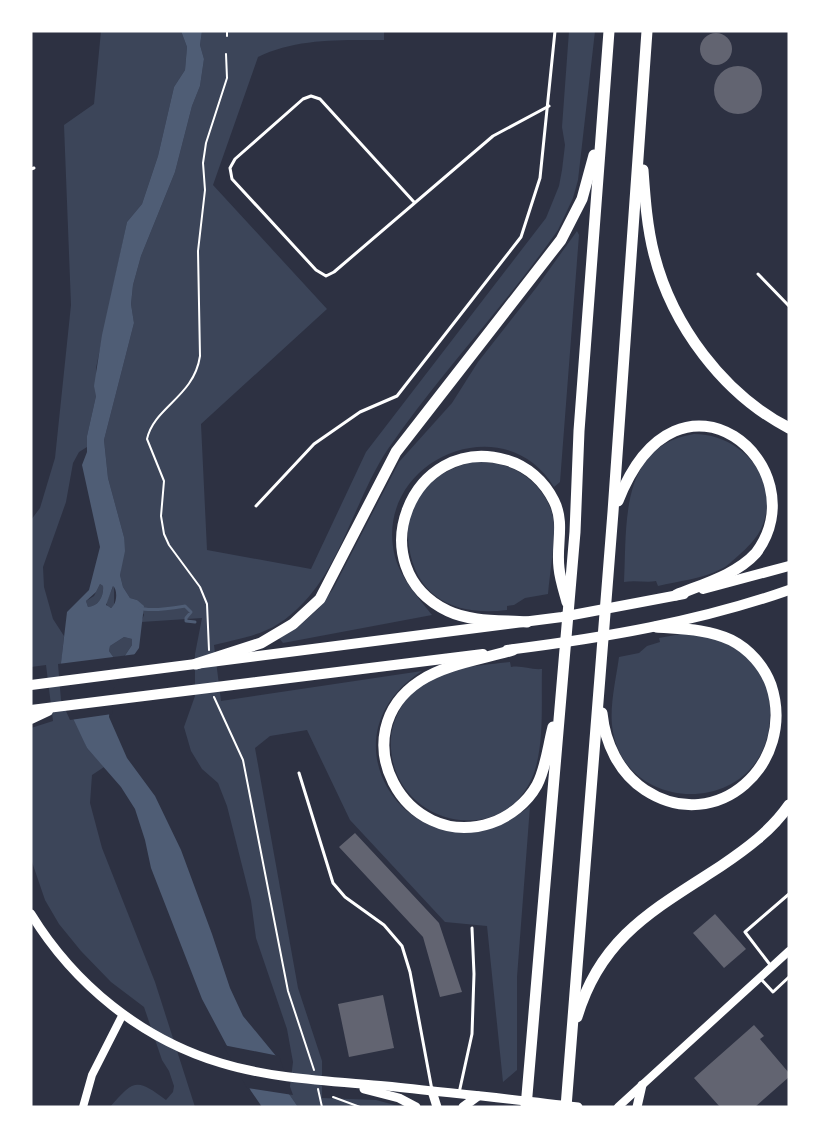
<svg xmlns="http://www.w3.org/2000/svg" width="820" height="1138" font-family="Raleway,sans-serif">
	<rect width="100%" height="100%" fill="#2d3142"/>
	<g fill="#3c4559">
		<path d="M101 31H181L187 47 185 70 174 87 158 156 142 204 127 222 96 368V396L87 436V447L79 452 73 463 66 502 43 567 44 587 53 619 64 636 60 675 87 748 104 767 92 775 90 803 102 848 155 982 195 1107H110C134 1079 137 1078 166 1100L173 1092 174 1086 169 1071 162 1060 144 1007 111 982 81 951 59 924 45 900 31 859V728L53 721 46 665 31 667V520L40 508 55 458 71 305 64 125 94 104Z"/>
		<path d="M202 31H384V40C342 40 296 38 258 57L213 185 327 309 201 424 207 550 311 569 366 452 546 218 559 186 562 170 565 145 562 127 569 31H595L578 180 573 198 558 230C505 306 440 373 388 449 357 495 341 564 304 602 274 634 254 635 214 645L221 701 422 671C310 743 424 892 530 806L517 977V1070L503 1082 487 926 445 922 350 820 307 730 270 736 255 748 298 988 322 1061V1098L376 1100 402 1107H298L289 1094 293 1062 287 1029 256 938 251 901 227 806 218 783 202 769 191 751 184 727 195 696V654L202 618 141 622 144 615 137 600 130 598 123 587 120 575 124 537 108 478 104 440 134 323 131 304 133 285 141 256 175 172 192 106 200 86 204 59 200 45Z"/>
		<path d="M577 231 579 235 560 482 554 487C503 403 371 462 395 557 401 579 418 597 432 615L283 643 279 638 299 626 318 609 333 589 399 462 452 403 478 362 536 288Z"/>
		<path d="M694 434C742 434 783 481 761 529 756 539 747 548 739 555 733 560 728 566 721 569 702 579 678 581 658 586L656 581C647 583 636 580 624 582 627 524 619 446 694 434Z"/>
		<path d="M472 461C480 462 490 462 498 464 527 469 555 498 554 529 554 550 550 572 548 594L525 598 514 605 507 606V610C458 616 417 600 409 547 406 529 409 508 420 492 433 475 453 469 472 461Z"/>
		<path d="M100 584 103 586C104 596 99 606 88 607L86 601 94 596Z"/>
		<polygon points="114,585 114,607 108,608 106,602"/>
		<path d="M686 633C717 636 747 649 762 677 771 694 771 710 769 728 756 818 621 815 612 725 610 703 616 679 619 657L639 653 647 646 660 642 659 638Z"/>
		<polygon points="124,637 132,639 132,645 124,657 114,658 109,651 110,646"/>
		<path d="M510 662 511 667C522 665 530 670 542 669 541 702 545 748 532 778 499 853 386 822 391 738 393 716 407 693 425 681 446 667 485 665 510 662Z"/>
	</g>
	<path fill="#4f5d75" fill-rule="evenodd" d="M181 31H202L200 45 204 59 200 86 192 106 175 172 141 256 133 285 131 304 134 323 104 440 108 478 124 537 125 551 120 575 123 587 130 598 137 600 144 606 139 648 111 687 109 717 127 758 155 796 181 850 212 934 230 988 243 1016 276 1056 289 1094 298 1107H262L251 1091 202 999 151 868 145 840 135 809 121 787 87 748 64 699 61 663 67 612 89 590 100 547 82 465 87 452V436L96 396 94 386 102 335 127 222 142 204 158 156 174 87 185 70 187 47ZM100 584 103 586C104 596 99 606 88 607L86 601 96 592ZM113 586C118 590 117 604 111 608L106 605ZM124 637 132 639V645L124 657 114 658 109 651 110 646Z"/>
	<g fill="#2d3142">
		<polygon points="137,654 114,688 112,714 70,720 61,700 58,664"/>
		<polygon points="223,1045 279,1056 293,1095 247,1088"/>
	</g>
	<g fill="none" stroke-linecap="round" stroke-linejoin="round">
		<path stroke="#4f5d75" stroke-width="3" d="M140 608C150 612 173 608 185 606L191 612 186 618V621L195 622"/>
	</g>
	<g fill="#626471">
		<circle cx="716" cy="49" r="16"/>
		<circle cx="738" cy="90" r="24"/>
		<polygon points="355,833 439,923 462,992 440,997 423,937 339,847"/>
		<polygon points="715,914 746,949 724,968 693,933"/>
		<polygon points="383,995 394,1048 349,1057 338,1004"/>
		<polygon points="754,1025 764,1036 760,1039 789,1073 789,1077 755,1107 720,1107 694,1078"/>
	</g>
	<g fill="none" stroke-linecap="round" stroke-linejoin="round">
		<g stroke="#fff" stroke-width="2">
			<polyline points="227,36 227,31"/>
			<path d="M209 650 207 604 200 587 169 545 164 534 161 516 164 481 147 439C154 407 194 397 200 356L198 251 205 190 203 163 206 143 227 78 226 54"/>
			<polyline points="214,697 243,760 288,991 314,1070"/>
			<polyline points="318,1089 322,1107"/>
			<polyline points="333,1097 360,1107"/>
		</g>
		<g stroke="#fff" stroke-width="3">
			<polyline points="31,169 34,168"/>
			<polyline points="414,202 320,99 311,96 303,99 235,159 230,168 232,179 316,270 326,276 334,272 493,136 549,106"/>
			<polyline points="758,274 789,306"/>
			<polyline points="256,506 314,444 360,412 397,396 521,237 540,178 555,31"/>
			<polyline points="299,773 333,883 345,897 384,925 402,946 410,972 432,1090"/>
			<polyline points="771,966 745,932 789,894"/>
			<polyline points="760,978 773,992 789,977"/>
			<polyline points="459,1093 472,1034 474,974 472,928"/>
		</g>
		<g stroke="#fff" stroke-width="8">
			<polyline points="83,1107 92,1075 123,1014"/>
			<polyline points="618,1107 789,951"/>
		</g>
		<g stroke="#fff" stroke-width="9">
			<path d="M31 914C74 984 141 1039 221 1063 273 1079 331 1081 386 1086 450 1093 514 1099 578 1107"/>
			<polyline points="364,1089 399,1098 416,1107"/>
			<polyline points="432,1091 437,1107"/>
			<polyline points="463,1107 478,1096"/>
			<polyline points="637,1107 642,1085"/>
		</g>
		<g stroke="#fff" stroke-width="10">
			<polyline points="703,589 789,566"/>
			<path d="M507 650C602 638 698 622 789 590"/>
			<polyline points="31,685 562,617 684,594"/>
			<polyline points="31,710 483,654"/>
			<polyline points="31,719 48,711"/>
		</g>
		<g stroke="#fff" stroke-width="11">
			<path d="M643 170C645 198 647 227 654 254 672 325 723 394 789 428"/>
			<path d="M618 501C679 345 820 467 756 553 736 575 703 584 676 595"/>
			<path d="M527 622C502 620 471 622 448 611 358 568 411 433 506 460 527 466 544 481 554 501 565 523 556 545 559 568 560 579 564 591 567 602"/>
			<path d="M513 650C483 659 446 664 420 681 341 733 404 852 491 823 509 817 527 803 537 785 546 768 548 746 553 727"/>
			<polyline points="196,664 261,643 293,624 320,599 396,452 561,240 582,199 594,155"/>
			<path d="M602 713C605 743 619 773 645 790 717 837 797 763 771 685 764 666 749 649 731 640 708 629 682 629 656 627"/>
			<path d="M577 1017C601 936 655 909 721 866 746 849 771 831 789 805"/>
			<polyline points="526,1107 575,532 579,431 609,31"/>
			<polyline points="566,1107 613,512 647,31"/>
		</g>
	</g>
	<rect width="820" height="1138" fill="none" stroke="#ffffff" stroke-width="65"/>
</svg>
